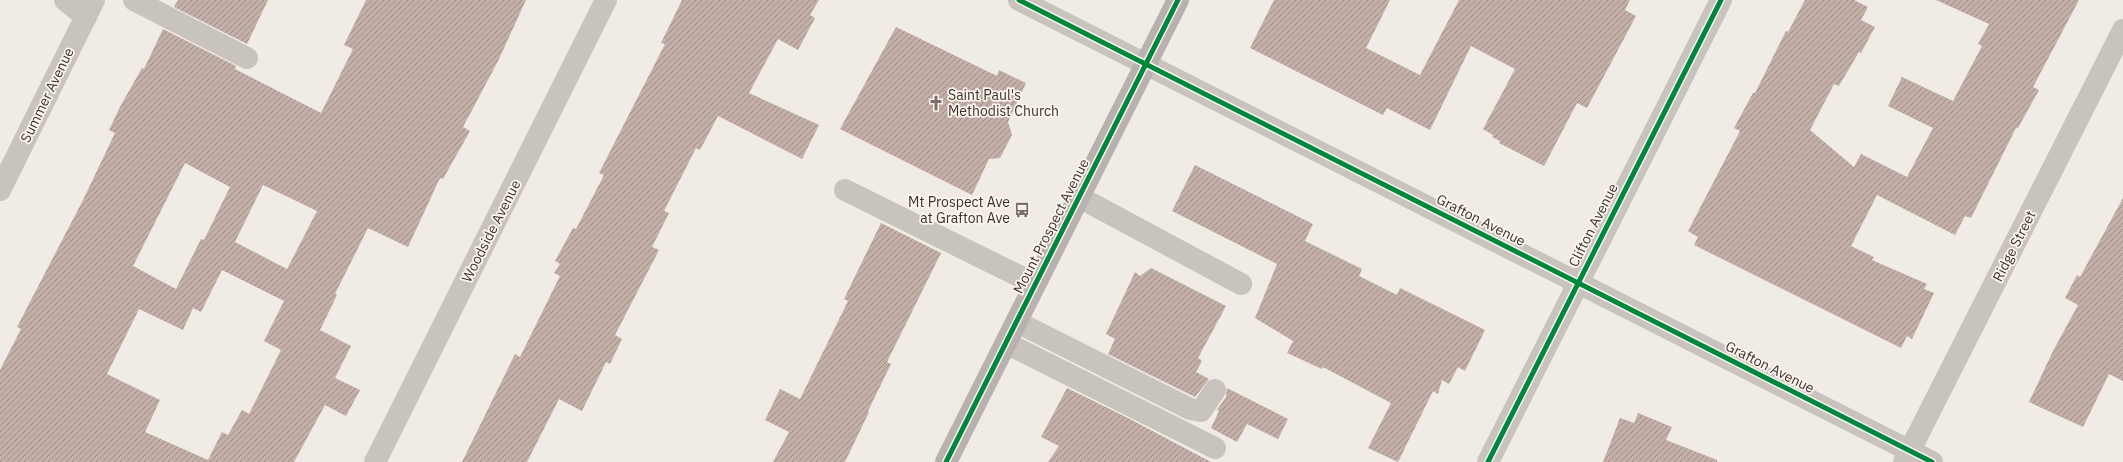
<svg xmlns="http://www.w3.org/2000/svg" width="2123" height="462" font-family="'IBM Plex Sans',sans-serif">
	<defs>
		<pattern id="building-hatch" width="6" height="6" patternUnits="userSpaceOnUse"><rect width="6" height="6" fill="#c3afa7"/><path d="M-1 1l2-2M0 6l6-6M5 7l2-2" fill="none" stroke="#a08f88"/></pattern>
	</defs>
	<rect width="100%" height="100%" fill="#f0ebe5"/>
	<g fill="url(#building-hatch)" fill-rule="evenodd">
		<polygon points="178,0 268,0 247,44 174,7"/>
		<path d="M366 0H526L498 61 463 127 470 131 443 179 440 178 408 247 368 228 335 294 337 295 320 330 351 346 335 378 360 390 346 416 325 405 294 462H0V370L21 329 17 327 83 200 115 133 109 130 121 105 142 68 144 69 163 29 236 66 235 69 321 113 353 49 344 45ZM185 163 230 187 204 240 201 239 176 289 133 266ZM263 185 317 211 287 269 235 242ZM222 270 284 301 264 341 281 350 249 414 242 410 228 435 222 432 208 460 145 432 160 400 107 374 139 309 183 330 193 308 201 312Z"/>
		<polygon points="682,0 819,0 810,15 815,18 798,50 778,39 749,93 819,125 802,159 718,116 700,150 696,148 664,211 669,213 652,247 659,250 615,335 622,339 610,364 606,362 582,411 559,399 527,462 462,462 515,354 520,357 560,276 554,273 560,264 555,261 573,228 576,229 604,175 599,173 665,44 661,43"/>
		<polygon points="1274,0 1390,0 1366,48 1420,75 1459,0 1630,0 1625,10 1636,16 1587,108 1577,103 1544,166 1499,143 1500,141 1492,137 1493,135 1483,129 1515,69 1471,46 1430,130 1387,108 1383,115 1250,48"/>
		<polygon points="1805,0 1854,0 1868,7 1861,20 1875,27 1861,53 1859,52 1839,86 1834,84 1810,130 1854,167 1861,154 1907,177 1933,128 1888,106 1902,77 1953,101 1982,46 1978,44 1989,24 1936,0 2079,0 2033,87 2039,90 2018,128 2016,128 1971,218 1965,216 1955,235 1877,195 1851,246 1874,257 1872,260 1927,284 1924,289 1934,293 1912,339 1907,336 1901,348 1694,245 1698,237 1688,231 1740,131 1734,128 1753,93 1755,93 1786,31 1788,32"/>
		<polygon points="896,27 997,76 999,70 1026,83 1008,122 1012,135 1000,158 989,159 972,195 840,129"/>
		<polygon points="1195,165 1313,224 1305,241 1362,269 1359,276 1397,295 1400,288 1485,330 1465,371 1458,367 1449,384 1442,380 1438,394 1433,391 1398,462 1368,448 1391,403 1323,367 1322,369 1287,353 1293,341 1255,318 1277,264 1172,211"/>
		<polygon points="2123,198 2123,381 2109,374 2083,427 2029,402 2053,351 2078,305 2065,298 2077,275 2080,277"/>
		<polygon points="881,223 941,253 887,362 891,364 868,411 869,412 845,462 773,462 789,432 765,420 780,389 800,399 848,301 844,299"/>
		<polygon points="1151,268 1226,306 1198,358 1202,361 1196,372 1209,379 1195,397 1108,354 1115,339 1106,334 1135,272 1140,276"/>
		<polygon points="1067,388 1126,417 1211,462 1048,462 1059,446 1041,437"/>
		<polygon points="1227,388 1288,419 1278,439 1247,424 1237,442 1211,428 1219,411 1217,410 1226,397"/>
		<polygon points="1638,413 1672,427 1666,440 1717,460 1717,462 1603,462 1620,418 1634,423"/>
	</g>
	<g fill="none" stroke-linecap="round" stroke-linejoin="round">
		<g stroke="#c9c3be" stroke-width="22">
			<polyline points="65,0 86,17"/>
			<polyline points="134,0 247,58"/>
			<polyline points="1019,0 1932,462"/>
			<polyline points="0,190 94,0"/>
			<polyline points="845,190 1035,284"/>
			<polyline points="1079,197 1241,284"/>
			<polyline points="1017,322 1190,409 1201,411 1215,390"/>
			<polyline points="1006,343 1215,448"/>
			<polyline points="375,462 606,0"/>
			<polyline points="1488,462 1721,0"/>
			<polyline points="1904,462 2123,30"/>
		</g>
		<polyline stroke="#b8b1ad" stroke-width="22" points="946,462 1178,0"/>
		<defs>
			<g id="cycleway">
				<polyline points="1019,0 1932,462"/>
				<polyline points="946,462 1178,0"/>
				<polyline points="1488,462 1721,0"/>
			</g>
		</defs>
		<use href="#cycleway" stroke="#fbf5ee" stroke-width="8"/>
		<use href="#cycleway" stroke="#00873e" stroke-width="5"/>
	</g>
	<defs>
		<symbol id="church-bare" viewBox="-9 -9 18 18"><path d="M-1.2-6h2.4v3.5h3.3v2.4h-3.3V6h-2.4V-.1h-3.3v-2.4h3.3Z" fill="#7a716c" stroke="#fbf5ee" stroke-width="2.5" paint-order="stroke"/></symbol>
		<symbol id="bus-bare" viewBox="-9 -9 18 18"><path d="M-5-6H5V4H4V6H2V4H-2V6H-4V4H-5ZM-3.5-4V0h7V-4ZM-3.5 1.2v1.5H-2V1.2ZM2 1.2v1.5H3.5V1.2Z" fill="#7a716c" stroke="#fbf5ee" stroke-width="2.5" paint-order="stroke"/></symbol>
	</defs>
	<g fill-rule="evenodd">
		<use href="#church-bare" x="925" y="92" width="22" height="22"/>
		<use href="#bus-bare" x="1011" y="199" width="22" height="22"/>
	</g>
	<g text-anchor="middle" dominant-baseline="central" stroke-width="3.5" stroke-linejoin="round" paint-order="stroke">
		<g font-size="14" fill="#3b302b" stroke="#fbf5ee">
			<text transform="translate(47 95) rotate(-64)">Summer Avenue</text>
			<text transform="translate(1481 220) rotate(27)">Grafton Avenue</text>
			<text transform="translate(1593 225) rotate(-63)">Clifton Avenue</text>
			<text transform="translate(1051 226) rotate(-63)">Mount Prospect Avenue</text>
			<text transform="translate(491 231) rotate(-63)">Woodside Avenue</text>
			<text transform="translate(2014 246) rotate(-63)">Ridge Street</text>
			<text transform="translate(1770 367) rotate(27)">Grafton Avenue</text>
		</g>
		<g font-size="14" fill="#3b302b" stroke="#fbf5ee" text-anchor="start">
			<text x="948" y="95">Saint Paul's<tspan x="948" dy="16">Methodist Church</tspan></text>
			<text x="1010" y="202" text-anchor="end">Mt Prospect Ave<tspan x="1010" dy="16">at Grafton Ave</tspan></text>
		</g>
	</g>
</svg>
